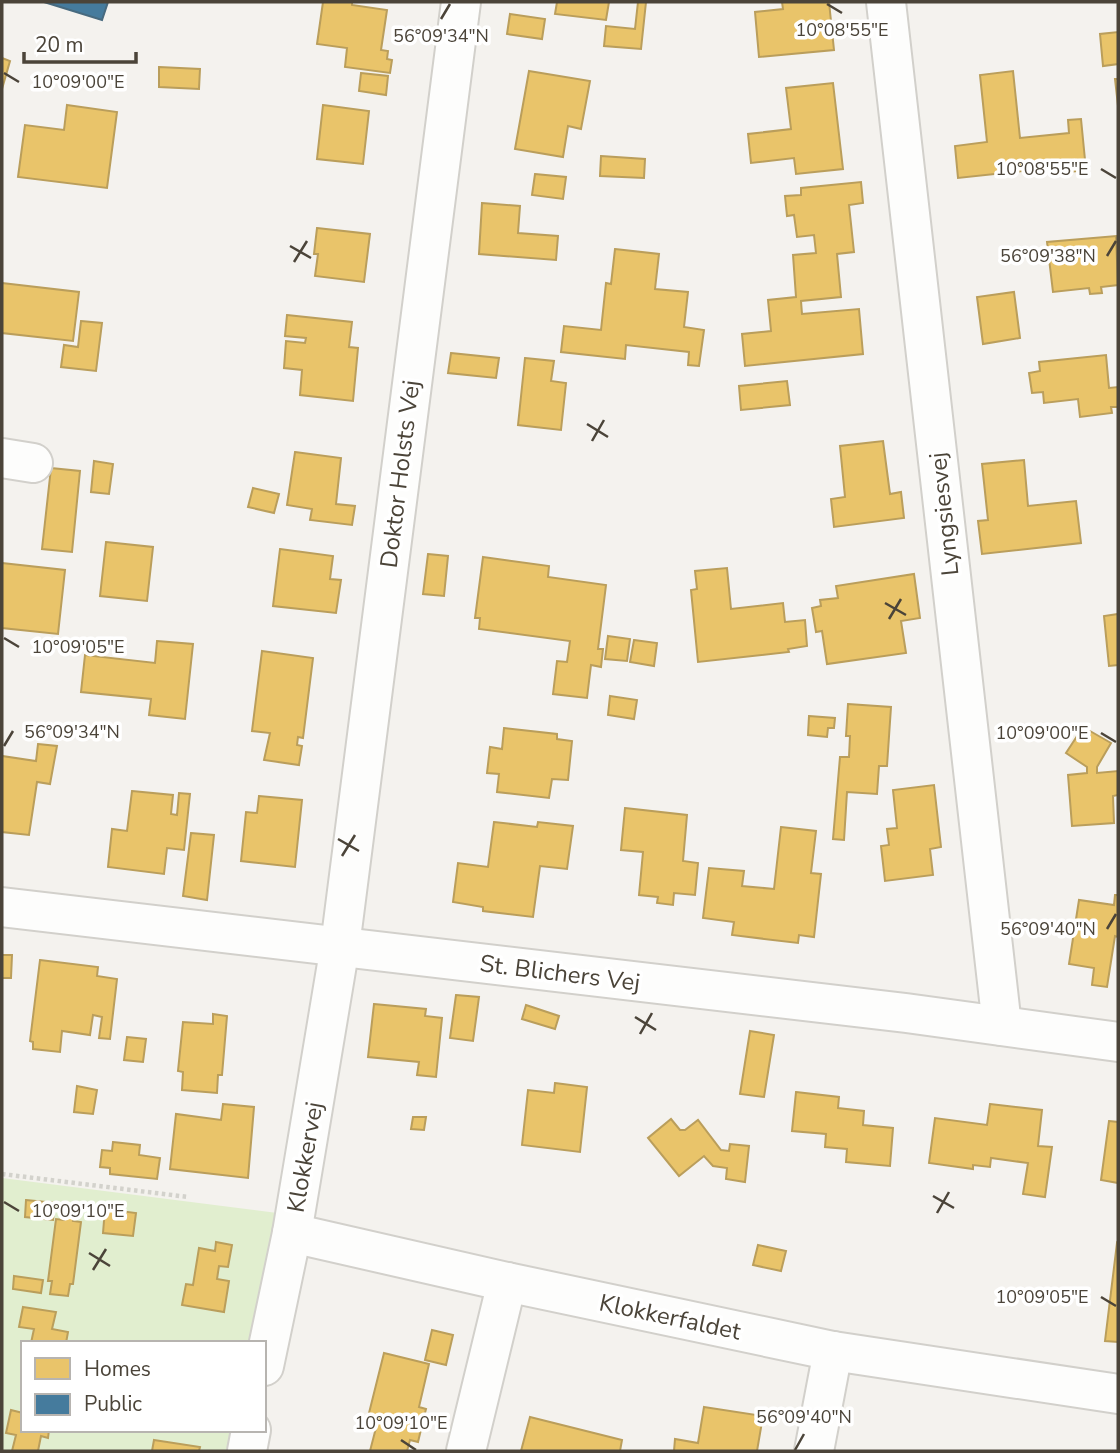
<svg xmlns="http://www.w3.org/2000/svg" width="1120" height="1453" font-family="'Nunito Sans',sans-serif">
	<rect width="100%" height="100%" fill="#f4f2ee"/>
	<polygon fill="#e1eecf" points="2,1178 293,1215 264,1343 23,1343 23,1430 249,1430 245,1451 2,1451"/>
	<g fill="#e9c46a" stroke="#ba9e5b" stroke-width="2">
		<polygon points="323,2 352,2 352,5 387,10 381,50 388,51 387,59 392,60 390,73 345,67 347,48 317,44"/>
		<polygon points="557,2 609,2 606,20 555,14"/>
		<polygon points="638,2 646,2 641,49 604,46 606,26 635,29"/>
		<polygon points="782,2 829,2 834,50 759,57 755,12 783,9"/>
		<polygon points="510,14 545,19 542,39 507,34"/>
		<polygon points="1118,32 1118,64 1103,66 1100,34"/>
		<polygon points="2,58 10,61 2,89"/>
		<polygon points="159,67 200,69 199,89 159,87"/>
		<polygon points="529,71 590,81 581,129 568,126 563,157 515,149"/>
		<polygon points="1013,71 1020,138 1069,133 1068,120 1081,119 1086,170 1051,174 1050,168 958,178 955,146 987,142 980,75"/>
		<polygon points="361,73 388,76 386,95 359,91"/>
		<polygon points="1115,79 1118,79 1118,106"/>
		<polygon points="833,83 843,169 796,174 794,158 751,163 748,134 791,129 786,88"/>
		<polygon points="67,105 117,112 107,188 18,177 25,125 64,130"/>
		<polygon points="323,105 369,111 363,164 317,159"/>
		<polygon points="601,156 645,159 644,178 600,176"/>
		<polygon points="535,174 566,177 563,199 532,195"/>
		<polygon points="861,182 863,203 849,205 854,252 837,254 841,297 801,301 802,314 859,309 863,354 745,366 742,334 771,331 768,300 796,297 793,255 816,253 814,235 797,237 794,215 787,216 785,196 801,195 801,188"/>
		<polygon points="482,203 520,206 518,233 558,236 556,260 479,254"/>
		<polygon points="317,228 370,234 364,282 315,276 318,254 314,254"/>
		<polygon points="1116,236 1118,285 1101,287 1102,293 1090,294 1089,288 1053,292 1047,242"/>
		<polygon points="615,249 659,254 655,289 688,292 684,327 704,330 699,366 688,365 689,352 626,345 625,359 561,352 564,326 601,330 606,283 611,284"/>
		<polygon points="2,283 79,292 73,341 2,333"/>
		<polygon points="1014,292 1020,338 983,344 977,297"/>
		<polygon points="287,315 352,322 349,347 358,348 353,401 300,395 302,370 284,368 286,341 305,343 306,338 285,336"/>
		<polygon points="81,321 102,323 96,371 61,367 64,345 78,347"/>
		<polygon points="451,353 499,358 496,378 448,373"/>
		<polygon points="1106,355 1109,388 1118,387 1118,407 1111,407 1112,413 1080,417 1078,399 1044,403 1043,392 1032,393 1029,373 1040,371 1039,362"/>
		<polygon points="525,358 554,361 551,381 566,383 561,430 518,425"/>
		<polygon points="787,381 790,405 741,410 739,386"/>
		<polygon points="883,441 890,494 901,492 904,518 834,527 831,499 845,497 840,446"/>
		<polygon points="295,452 341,458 336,504 355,506 352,525 310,520 312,509 287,505"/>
		<polygon points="1024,460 1028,506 1076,501 1081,543 982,554 978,521 988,520 982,464"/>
		<polygon points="94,461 113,464 109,494 91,492"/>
		<polygon points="51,468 80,471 72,552 42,549"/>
		<polygon points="253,488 279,494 274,513 248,507"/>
		<polygon points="106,542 153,547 147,601 100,596"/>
		<polygon points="280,549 333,556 330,579 341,580 336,613 273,606"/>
		<polygon points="428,554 448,556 444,596 423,594"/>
		<polygon points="483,557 549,566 548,577 606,585 598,649 603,649 601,667 591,665 587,698 553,694 557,661 567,662 570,641 479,629 480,618 475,618"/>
		<polygon points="2,563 65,570 58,634 2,628"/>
		<polygon points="727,568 731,609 783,603 785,622 805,620 807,646 788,649 789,652 698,662 691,590 697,589 695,571"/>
		<polygon points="914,574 920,618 901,621 906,653 827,664 822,631 816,632 812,608 821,606 820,600 838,598 836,586"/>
		<polygon points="1118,614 1118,665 1109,666 1104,616"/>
		<polygon points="608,636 630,639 627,661 605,659"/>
		<polygon points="634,640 657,643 654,666 630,662"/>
		<polygon points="157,641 193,644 185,719 149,715 151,699 81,692 85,655 155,663"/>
		<polygon points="262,651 313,658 303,738 298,737 297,745 302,746 299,765 264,760 270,733 252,731"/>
		<polygon points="610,696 637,700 634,719 608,715"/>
		<polygon points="848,704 891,707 887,766 879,766 877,794 847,792 844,840 833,839 840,757 849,757 850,736 846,736"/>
		<polygon points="809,716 835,718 834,728 828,728 827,737 808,735"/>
		<polygon points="1083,727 1111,743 1097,767 1097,773 1118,771 1118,795 1113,796 1114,823 1072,826 1068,775 1087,773 1087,767 1066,753"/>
		<polygon points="504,728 557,734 557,739 572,741 568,780 552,779 549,798 497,792 499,774 487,773 490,747 502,749"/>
		<polygon points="38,744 57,746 50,784 37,782 29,835 2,832 2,756 36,761"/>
		<polygon points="934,785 941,847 930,849 933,875 885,881 881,846 889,845 887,829 897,828 893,790"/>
		<polygon points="132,791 173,795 171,814 177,815 179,793 190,794 184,850 167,848 164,874 108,867 112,829 127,831"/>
		<polygon points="259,796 302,800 295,867 241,861 246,812 257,813"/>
		<polygon points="625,808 687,815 683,861 698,863 695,895 674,893 673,905 657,903 658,897 639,895 643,852 621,850"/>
		<polygon points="494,822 537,827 538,822 573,826 567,869 540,866 533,917 483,911 483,907 453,902 458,863 488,867"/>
		<polygon points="781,827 816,831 811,873 821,874 814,937 799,935 798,943 732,935 734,922 703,918 709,868 744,871 742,886 774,889"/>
		<polygon points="191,833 214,835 207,900 183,896"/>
		<polygon points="1115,895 1118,895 1118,937 1115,936 1107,987 1092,985 1094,968 1069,964 1079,900 1114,905"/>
		<polygon points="2,955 12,955 11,978 2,978"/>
		<polygon points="40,960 98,967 97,976 117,979 110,1039 99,1038 102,1017 93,1015 90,1035 62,1031 60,1052 33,1049 33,1042 30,1041"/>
		<polygon points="456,995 479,997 473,1041 450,1038"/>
		<polygon points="374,1004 426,1009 425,1016 442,1018 436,1077 417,1075 419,1062 368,1057"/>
		<polygon points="526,1005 559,1016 555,1029 522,1019"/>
		<polygon points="213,1014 227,1016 222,1075 218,1075 217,1093 182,1090 183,1072 178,1071 183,1022 213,1024"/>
		<polygon points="750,1031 774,1035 764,1097 740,1094"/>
		<polygon points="127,1037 146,1039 143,1062 124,1060"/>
		<polygon points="555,1083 587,1087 580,1152 522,1145 528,1090 554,1093"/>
		<polygon points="77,1086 97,1090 93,1114 74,1112"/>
		<polygon points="796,1092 839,1097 838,1108 864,1111 863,1125 893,1128 890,1166 846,1162 847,1149 825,1147 826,1134 792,1131"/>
		<polygon points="223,1104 254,1107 248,1178 170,1169 176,1114 221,1120"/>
		<polygon points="990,1104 1042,1110 1038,1146 1052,1147 1045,1197 1023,1194 1028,1163 991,1158 990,1167 973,1165 973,1169 929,1163 935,1118 987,1125"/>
		<polygon points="413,1117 426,1117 424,1130 411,1129"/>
		<polygon points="671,1119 680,1130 685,1130 698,1120 721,1150 729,1151 730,1144 749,1146 745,1182 726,1179 727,1168 713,1166 704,1156 679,1176 648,1138"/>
		<polygon points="1109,1121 1118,1122 1118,1183 1101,1180"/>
		<polygon points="113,1142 140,1145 139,1155 160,1158 157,1179 110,1174 110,1168 100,1167 102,1150 112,1151"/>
		<polygon points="26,1200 55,1203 53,1220 25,1217"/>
		<polygon points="105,1209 136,1213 133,1236 103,1233"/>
		<polygon points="65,1210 75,1212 73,1221 81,1222 73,1284 70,1284 68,1296 50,1294 52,1281 48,1281 56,1219 64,1220"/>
		<polygon points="216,1242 232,1245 228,1267 219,1266 217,1279 229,1281 224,1312 182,1305 186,1284 193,1285 199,1248 215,1251"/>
		<polygon points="1117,1243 1118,1244 1118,1342 1105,1341"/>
		<polygon points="758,1245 786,1251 781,1271 753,1265"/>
		<polygon points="14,1276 43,1280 41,1293 13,1289"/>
		<polygon points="23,1307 56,1312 52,1329 68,1332 66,1343 31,1343 34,1329 19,1327"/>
		<polygon points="432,1330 453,1335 446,1365 425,1360"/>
		<polygon points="384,1353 429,1364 419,1407 426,1409 418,1442 410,1440 407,1451 370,1451 377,1424 367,1421"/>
		<polygon points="704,1407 763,1416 757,1451 674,1451 675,1439 698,1443"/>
		<polygon points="11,1410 23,1413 23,1430 49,1430 48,1438 41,1436 38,1451 12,1451 16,1435 6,1433"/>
		<polygon points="530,1417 622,1440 620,1451 521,1451"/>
		<polygon points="154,1440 200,1447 199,1451 152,1451"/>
	</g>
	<polygon fill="#457b9d" stroke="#476a7f" stroke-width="2" points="44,2 108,2 102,20"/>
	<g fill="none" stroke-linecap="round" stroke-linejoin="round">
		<defs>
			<g id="minor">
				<polyline points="886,2 1002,1026"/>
				<polyline points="2,458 33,463"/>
				<polyline points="2,907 906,1013 1118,1042"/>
				<polyline points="292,1233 507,1282 833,1351 1118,1394"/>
				<polyline points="264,1366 292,1233 340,946 461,2"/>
				<polyline points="247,1451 251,1430"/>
				<polyline points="466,1451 507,1282"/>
				<polyline points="814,1451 833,1351"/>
			</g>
		</defs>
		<use href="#minor" stroke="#d2d0cb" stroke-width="42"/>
		<polyline stroke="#d3d2cc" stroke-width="4.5" stroke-dasharray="3.5 3.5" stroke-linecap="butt" points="2,1174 188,1197"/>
		<use href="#minor" stroke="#fdfdfc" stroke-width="38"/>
	</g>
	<path fill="none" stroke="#4b4439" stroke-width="2.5" d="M827 4 842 13M441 19 450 4M4 73 19 82M1101 169 1116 178M290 246 311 258M1107 256 1116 241M294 262 307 241M587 424 608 437M592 441 604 420M885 603 906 615M889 619 901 599M4 638 19 647M1101 733 1116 742M4 746 13 731M338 839 359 851M342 856 355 835M1107 929 1116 914M635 1017 656 1030M640 1034 652 1013M933 1196 954 1208M4 1202 19 1211M937 1213 949 1192M89 1253 110 1266M93 1270 106 1249M1101 1297 1116 1306M401 1440 416 1450M795 1450 804 1434"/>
	<g text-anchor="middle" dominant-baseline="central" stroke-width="7" stroke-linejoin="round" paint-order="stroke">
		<g font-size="24" fill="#4b4439" stroke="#fff">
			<text transform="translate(400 474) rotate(-83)">Doktor Holsts Vej</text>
			<text transform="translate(944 514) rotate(-96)">Lyngsiesvej</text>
			<text transform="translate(560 973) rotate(7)">St. Blichers Vej</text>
			<text transform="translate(305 1157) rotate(-80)">Klokkervej</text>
			<text transform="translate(670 1317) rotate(12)">Klokkerfaldet</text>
		</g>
	</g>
	<g font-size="18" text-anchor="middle" fill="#4b4439" stroke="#fff" stroke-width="7" stroke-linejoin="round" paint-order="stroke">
		<text x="842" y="36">10°08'55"E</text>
		<text x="441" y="42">56°09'34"N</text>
		<text x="78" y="88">10°09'00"E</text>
		<text x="1042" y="175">10°08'55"E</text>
		<text x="1048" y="262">56°09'38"N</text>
		<text x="78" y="653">10°09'05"E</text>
		<text x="72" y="738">56°09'34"N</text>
		<text x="1042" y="739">10°09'00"E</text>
		<text x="1048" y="935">56°09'40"N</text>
		<text x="78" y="1217">10°09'10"E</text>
		<text x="1042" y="1303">10°09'05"E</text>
		<text x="804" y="1423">56°09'40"N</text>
		<text x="401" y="1429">10°09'10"E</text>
	</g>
	<rect width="1120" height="1453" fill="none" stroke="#4b4439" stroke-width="7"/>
	<rect x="21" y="1341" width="245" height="91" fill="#ffffff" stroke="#b7b4b0" stroke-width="2"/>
	<rect x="35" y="1358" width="35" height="21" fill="#e9c46a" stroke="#b7b4b0" stroke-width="2"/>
	<text x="84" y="1376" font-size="21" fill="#4b4439">Homes</text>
	<rect x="35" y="1394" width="35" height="21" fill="#457b9d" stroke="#b7b4b0" stroke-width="2"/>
	<text x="84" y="1411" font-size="21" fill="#4b4439">Public</text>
	<path d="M24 52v10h112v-10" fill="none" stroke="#4b4439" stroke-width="3.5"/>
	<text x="35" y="52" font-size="21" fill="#4b4439" stroke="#ffffff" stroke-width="5" paint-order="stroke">20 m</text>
</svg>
